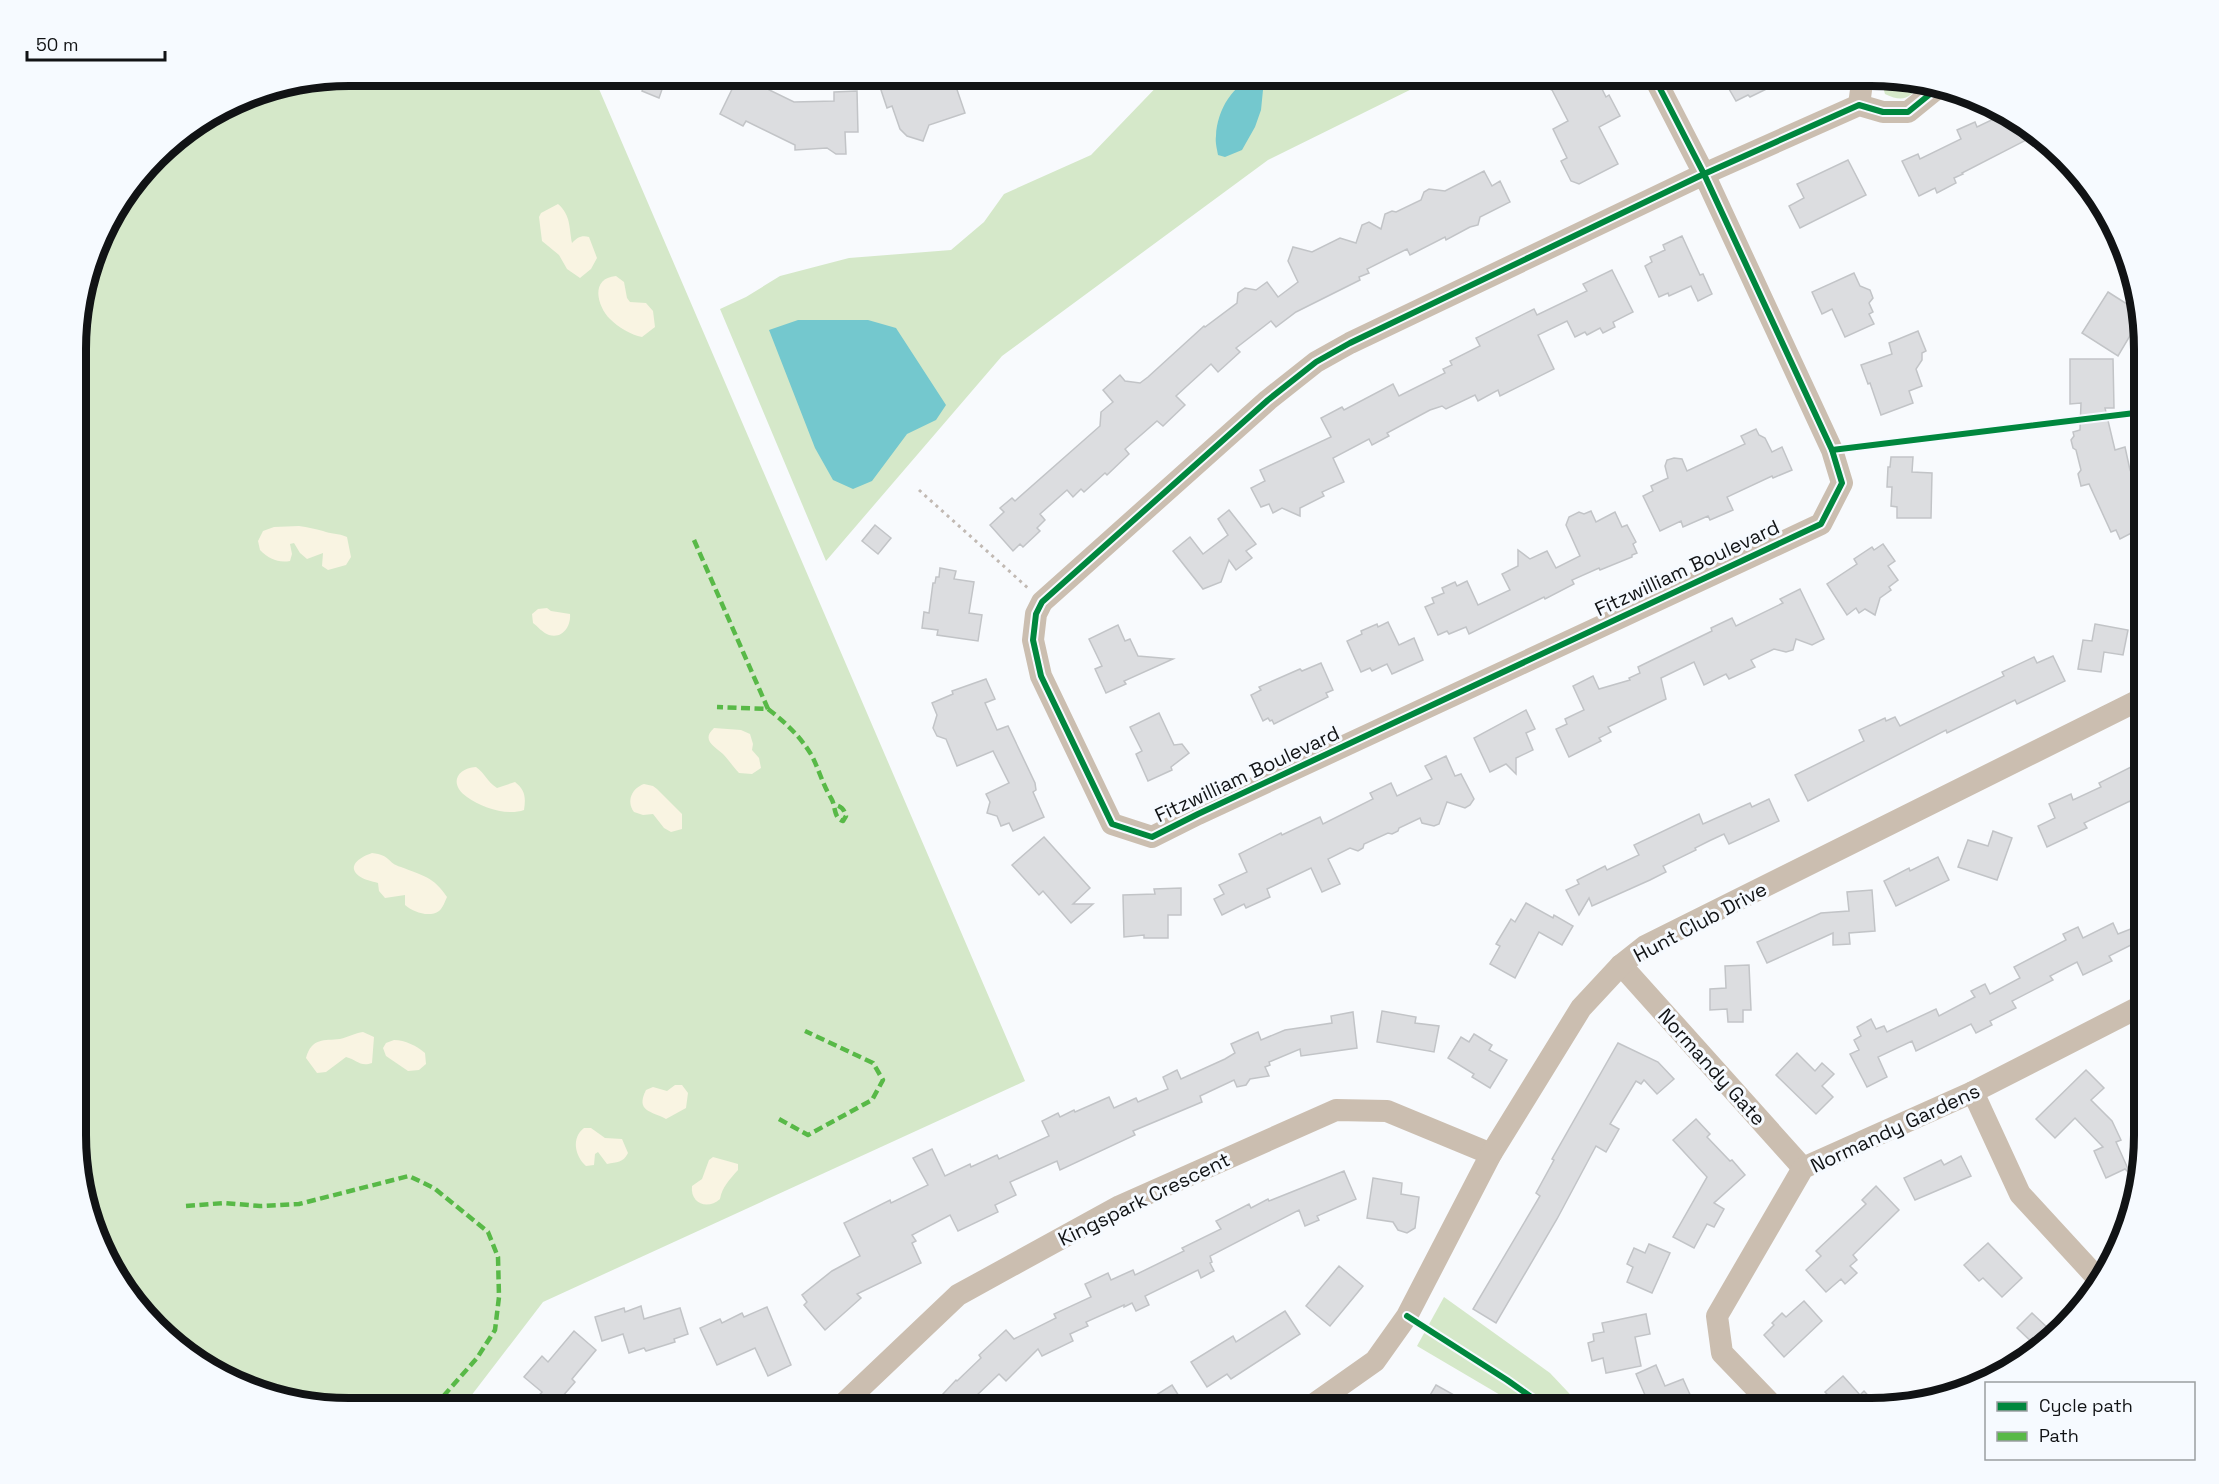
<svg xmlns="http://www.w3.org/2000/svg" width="2219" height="1484" font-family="'Space Grotesk',sans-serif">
	<rect width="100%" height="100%" fill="#f8fafd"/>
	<g fill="#d5e8c9">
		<polygon points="348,75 593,75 1025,1081 543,1302 461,1409 348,1409 261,1395 196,1363 112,1273 77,1171 77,313 103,227 168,143 244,96"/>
		<polygon points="1168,75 1428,75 1430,80 1268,160 1002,356 826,561 720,309 746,297 780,276 849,258 951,250 984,222 1004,194 1091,155"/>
		<path d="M1882 77 1922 83C1909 98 1904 103 1885 94L1881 80Z"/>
		<polygon points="1444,1297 1550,1373 1584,1409 1524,1409 1417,1346"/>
	</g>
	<g fill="#f9f4e2">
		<path d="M558 204C571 215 569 228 572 243 577 238 581 235 589 237L597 258 591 269 580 278 567 269 559 255 542 241 539 217 541 213Z"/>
		<path d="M616 276 624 282 627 298 630 302 646 303 653 311 655 327 642 337C631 335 618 327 610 319 597 306 590 278 616 276Z"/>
		<path d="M299 526C308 527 315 529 323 531 331 534 338 533 347 537L351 557 346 565 328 570 322 566 323 553 307 559 300 553 294 543 290 544 292 554 290 561C278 563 269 559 260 550L258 541 263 531 274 527Z"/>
		<path d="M547 608 551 611 570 614C571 626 563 639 549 635 543 633 537 626 533 623L532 614 538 609Z"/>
		<path d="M714 728 741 730 750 734 753 744 752 750 759 758 761 768 752 774 739 773C733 767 729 760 723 754 714 746 701 740 714 728Z"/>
		<path d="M476 767C485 773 487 782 497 788L515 782C525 790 526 797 524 810 507 816 482 808 467 797 449 785 456 768 476 767Z"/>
		<path d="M644 784 653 786 657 789 682 814V829L671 832 664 828 653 814 643 815 634 812C626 801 632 788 644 784Z"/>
		<path d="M372 853C391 855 387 863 401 867 423 876 433 876 447 897 445 901 443 908 439 911 429 918 413 912 405 905V895L385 898 379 891 378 883C372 881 364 880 359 876 345 865 363 856 372 853Z"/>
		<path d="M363 1032 374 1037 372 1063C360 1067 357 1060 346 1057L326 1072 317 1073 306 1058C312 1037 324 1041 340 1039 348 1037 355 1033 363 1032Z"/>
		<path d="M394 1040C405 1040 417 1046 425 1053L426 1064 419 1070 408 1071 386 1056 383 1048 386 1043Z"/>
		<path d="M675 1085H682L688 1093 686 1108 666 1119C652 1111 635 1112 646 1090L653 1087 667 1091Z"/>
		<path d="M584 1128H591L605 1138 622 1139 628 1153C623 1163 617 1162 607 1164L598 1152 595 1154 594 1165 586 1166C575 1156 571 1138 584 1128Z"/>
		<path d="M713 1157 738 1164V1170C730 1179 722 1187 720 1199 708 1210 690 1204 692 1186L702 1179 709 1160Z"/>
	</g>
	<g fill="#74c8ce">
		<path d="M1258 76 1263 90 1261 110 1255 127 1242 150 1225 157 1218 155C1217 149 1215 142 1216 136 1217 110 1233 83 1258 76Z"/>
		<polygon points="798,320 868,320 896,328 946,405 936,420 907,434 872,481 853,489 833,480 815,448 769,330"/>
	</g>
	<g fill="#dcdde0" stroke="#c2c4c7" stroke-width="1.5">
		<polygon points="648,75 667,75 659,98 642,91"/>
		<polygon points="739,75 764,75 759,85 794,102 834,101 834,92 857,91 858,132 845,132 846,154 836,154 827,148 795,150 795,145 746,121 743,126 720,114"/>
		<polygon points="876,75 905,75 908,85 937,75 952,75 965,113 929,125 923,141 907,136 900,129 892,106 887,108"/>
		<polygon points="1520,75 1595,75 1606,97 1609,95 1620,116 1599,127 1618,164 1579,184 1571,181 1561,161 1567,158 1553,129 1568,121 1552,90"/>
		<polygon points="1721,75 1795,75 1750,97 1748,95 1736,101"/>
		<polygon points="2006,113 2023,121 2036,135 1962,173 1963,174 1954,178 1956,183 1937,193 1935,188 1919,196 1902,161 1918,154 1920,159 1961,139 1957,130 1975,122 1977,127"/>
		<polygon points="1848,160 1866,195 1800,228 1789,206 1804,198 1797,184"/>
		<polygon points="1484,171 1492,186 1500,181 1510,202 1480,217 1478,225 1470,227 1446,240 1445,237 1410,255 1407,249 1367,269 1369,273 1359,277 1360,280 1296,312 1276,327 1271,321 1236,348 1240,352 1218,372 1211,364 1176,396 1185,405 1163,426 1157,421 1125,449 1129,454 1107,475 1105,473 1084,492 1081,489 1073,497 1067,490 1040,514 1045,520 1037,528 1040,531 1023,547 1020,544 1013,551 990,525 1004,512 1000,508 1012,498 1015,501 1100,426 1101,412 1113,402 1103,390 1120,375 1125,381 1140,383 1148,377 1204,326 1205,327 1237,303 1238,293 1245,288 1256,290 1267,282 1278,297 1298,282 1288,261 1293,247 1312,252 1340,238 1356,243 1362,225 1369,222 1381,229 1385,214 1392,211 1396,212 1421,200 1424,192 1429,189 1445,191"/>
		<polygon points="1682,236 1700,275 1703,274 1712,294 1698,301 1691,286 1669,296 1668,293 1659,297 1645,266 1652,262 1650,257 1665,250 1663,245"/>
		<polygon points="1612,270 1633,312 1613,322 1615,327 1603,333 1600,328 1587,335 1585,332 1575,337 1567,321 1538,335 1554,369 1500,396 1498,390 1478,401 1475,395 1446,409 1442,406 1430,410 1387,433 1389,436 1372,445 1369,439 1333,458 1344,482 1322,492 1324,496 1300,508 1300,516 1282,508 1273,513 1269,504 1261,507 1251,488 1265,481 1260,470 1331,437 1321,418 1342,407 1344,410 1393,384 1399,396 1445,373 1443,369 1452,365 1450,361 1480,346 1476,338 1534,309 1537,315 1587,291 1583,284"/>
		<polygon points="1854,273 1860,286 1870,290 1873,298 1869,303 1873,312 1869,314 1874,324 1845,337 1832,309 1822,314 1812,292"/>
		<polygon points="2108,292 2138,311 2140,319 2118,356 2082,333"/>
		<polygon points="1918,331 1926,351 1922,353 1922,360 1916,369 1922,386 1909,391 1913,403 1881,415 1870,383 1868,384 1861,365 1892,354 1889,343"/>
		<polygon points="2070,359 2113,359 2114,408 2105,408 2115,450 2125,447 2130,470 2143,495 2138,499 2143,512 2143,527 2120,539 2116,530 2111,532 2089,484 2081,486 2078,474 2081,470 2076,450 2073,448 2071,440 2074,436 2073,432 2080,430 2081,403 2070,404"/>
		<polygon points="1756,429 1759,435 1765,438 1772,452 1782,447 1792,470 1773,478 1772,476 1727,497 1733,510 1710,520 1708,516 1683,527 1681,521 1660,531 1643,496 1653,491 1651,486 1668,478 1665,466 1667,460 1674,458 1682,459 1687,471 1745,444 1741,436"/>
		<polygon points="1891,457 1913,457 1912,472 1932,473 1931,518 1897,518 1897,507 1891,506 1892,487 1887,487 1888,467 1890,467"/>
		<polygon points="1229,510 1256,544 1246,551 1252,558 1236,570 1229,560 1221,582 1203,589 1173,551 1190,537 1203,554 1228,535 1218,519"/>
		<polygon points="1591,511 1596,522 1615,512 1622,527 1627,525 1636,542 1633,544 1637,553 1632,555 1632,557 1600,570 1599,568 1572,580 1574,584 1545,599 1544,597 1469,634 1466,627 1449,634 1447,631 1438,635 1425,607 1434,603 1432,598 1444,593 1442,588 1455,582 1457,586 1467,581 1478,605 1510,590 1502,574 1518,566 1518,550 1530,559 1547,551 1556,568 1580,556 1566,525 1569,517 1579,512 1584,514"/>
		<polygon points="875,525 891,538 878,554 862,541"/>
		<polygon points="1883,544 1895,561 1888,566 1898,580 1889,587 1891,590 1880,598 1875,615 1865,609 1859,613 1856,608 1847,615 1827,584 1857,564 1854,559 1872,547 1874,550"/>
		<polygon points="940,568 956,571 954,579 974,582 969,613 982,615 978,641 937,635 938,630 922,628 924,612 929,613 933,583 935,583 936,577 939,577"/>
		<polygon points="1800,589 1824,639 1812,645 1796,639 1793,650 1786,652 1774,649 1751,660 1755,667 1729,679 1726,674 1704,685 1694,662 1661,678 1666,699 1608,727 1611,732 1599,738 1601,741 1569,757 1556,729 1567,724 1565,719 1584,710 1573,686 1593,676 1599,689 1630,680 1629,678 1640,673 1638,667 1712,631 1711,628 1732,618 1736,626 1783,603 1780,599"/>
		<polygon points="1388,622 1399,645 1414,638 1423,660 1392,674 1387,664 1372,671 1370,668 1361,672 1347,641 1362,634 1361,631 1377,624 1378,627"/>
		<polygon points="2095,624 2128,630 2123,655 2104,652 2101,672 2078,669 2083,640 2092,641"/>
		<polygon points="1118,625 1125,641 1130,639 1138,656 1173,659 1124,681 1126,684 1106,693 1095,669 1102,666 1089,639"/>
		<polygon points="2053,656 2065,681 2017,704 2015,700 1947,733 1946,730 1808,801 1795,775 1864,741 1859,730 1885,718 1886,721 1895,717 1900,726 2004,676 2002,672 2034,657 2037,663"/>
		<polygon points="1321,663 1333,690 1326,693 1328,697 1274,724 1272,720 1270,721 1268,718 1263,721 1251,695 1261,690 1259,687 1300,669 1302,671"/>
		<polygon points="986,679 995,699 985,703 997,730 1008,726 1035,783 1036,790 1033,792 1044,817 1013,831 1009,823 1001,826 997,816 987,813 990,802 986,794 1009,783 993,751 957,766 946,739 937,736 933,728 937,715 932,703 953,694 952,691"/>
		<polygon points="1526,710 1535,729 1526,733 1533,750 1516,758 1516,774 1506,764 1490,772 1474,738"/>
		<polygon points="1159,713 1174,745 1182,744 1189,753 1171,767 1172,770 1148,781 1136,754 1142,751 1130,727"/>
		<polygon points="1446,756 1455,776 1461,774 1474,799 1470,805 1465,808 1447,802 1439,824 1434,826 1422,823 1420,818 1399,828 1398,831 1392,834 1388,833 1364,844 1363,848 1358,851 1350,848 1328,859 1340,884 1322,892 1311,868 1267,889 1270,897 1246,908 1244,904 1222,915 1214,899 1224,894 1219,885 1247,872 1239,854 1281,833 1282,835 1320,817 1323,824 1373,799 1370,793 1391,783 1397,796 1432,779 1425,766"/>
		<polygon points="2143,761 2143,829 2130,801 2084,823 2087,828 2047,847 2038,826 2055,818 2049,804 2071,794 2073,800 2101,787 2099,783"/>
		<polygon points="1769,799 1779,821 1729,844 1724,834 1709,841 1695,848 1696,850 1663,866 1666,872 1650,880 1592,906 1589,898 1579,915 1566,890 1579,884 1577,880 1605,866 1607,870 1639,855 1634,845 1699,814 1703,824 1750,803 1752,807"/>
		<polygon points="1993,831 2012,838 1997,880 1958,867 1968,840 1988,846"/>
		<polygon points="1044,837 1090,888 1073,904 1093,904 1071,923 1043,891 1039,895 1012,865"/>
		<polygon points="1938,857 1949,880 1896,906 1884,881 1909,868 1910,871"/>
		<polygon points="1181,888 1181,915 1168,915 1168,938 1144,938 1144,935 1124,937 1123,895 1155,894 1154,889"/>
		<polygon points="1872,890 1875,931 1849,933 1850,944 1833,945 1833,933 1767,963 1757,942 1821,913 1849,911 1847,892"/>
		<polygon points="1526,903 1553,918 1554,915 1573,926 1562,945 1539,932 1515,978 1490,964 1500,946 1496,944 1511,919 1515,922"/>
		<polygon points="2113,923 2118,934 2143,924 2143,939 2109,956 2112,961 2083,975 2077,962 2050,976 2053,980 2012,1001 2016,1008 1990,1021 1992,1025 1976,1033 1971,1024 1916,1051 1912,1041 1878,1057 1887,1077 1867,1087 1850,1054 1859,1050 1854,1040 1861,1036 1857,1027 1871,1019 1876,1029 1884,1026 1887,1032 1936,1009 1939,1016 1975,997 1971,991 1985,984 1990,994 2020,978 2014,967 2066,940 2063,934 2078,927 2083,938"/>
		<polygon points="1749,965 1751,1010 1743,1010 1743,1022 1728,1022 1727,1009 1710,1010 1710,989 1726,988 1725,966"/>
		<polygon points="1382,1011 1416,1017 1415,1023 1439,1026 1434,1052 1377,1042"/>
		<polygon points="1353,1012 1357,1048 1301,1056 1300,1049 1269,1062 1270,1065 1265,1067 1269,1076 1250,1079 1246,1085 1237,1087 1234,1080 1200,1096 1202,1102 1133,1131 1135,1135 1060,1170 1057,1161 1010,1182 1016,1195 995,1205 998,1212 958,1231 950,1215 912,1235 916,1241 912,1243 921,1263 857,1294 861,1298 825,1330 804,1305 807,1302 802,1295 832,1271 860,1256 844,1223 890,1200 891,1203 928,1185 913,1158 932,1149 945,1176 970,1164 971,1167 997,1155 999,1159 1049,1136 1042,1121 1058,1113 1060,1117 1074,1110 1075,1112 1109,1097 1114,1108 1136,1098 1138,1102 1168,1089 1163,1077 1177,1070 1181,1079 1225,1059 1235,1053 1231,1044 1258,1032 1261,1040 1285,1030 1332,1023 1331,1016"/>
		<polygon points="1474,1034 1492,1045 1489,1050 1507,1060 1490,1088 1472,1077 1474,1074 1448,1058 1461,1037 1469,1042"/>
		<polygon points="1618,1043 1658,1062 1674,1079 1657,1094 1644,1080 1641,1084 1636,1081 1610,1124 1619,1129 1606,1152 1596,1146 1557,1219 1496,1323 1473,1309 1540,1196 1536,1193 1554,1160 1552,1159"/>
		<polygon points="1797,1053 1815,1071 1822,1063 1834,1074 1822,1086 1833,1097 1816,1114 1776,1075"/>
		<polygon points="2086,1070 2104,1088 2091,1100 2112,1121 2121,1140 2116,1142 2129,1171 2128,1172 2125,1169 2106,1178 2094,1151 2103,1147 2075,1118 2055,1138 2036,1119"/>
		<polygon points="1696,1119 1710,1134 1707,1137 1730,1161 1732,1160 1745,1175 1714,1203 1724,1209 1714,1227 1707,1224 1694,1248 1673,1237 1707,1177 1673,1140"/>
		<polygon points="1961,1156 1971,1176 1915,1200 1904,1178 1941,1160 1944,1165"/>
		<polygon points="1344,1171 1356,1199 1317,1216 1319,1220 1305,1226 1299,1210 1210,1256 1212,1262 1210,1263 1214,1271 1201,1278 1198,1270 1145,1296 1149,1305 1136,1311 1132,1303 1124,1307 1124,1305 1086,1322 1088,1326 1070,1334 1073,1341 1042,1356 1038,1349 1006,1381 999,1374 975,1397 977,1399 968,1409 929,1409 956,1380 957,1381 981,1358 979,1355 1006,1330 1014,1339 1056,1318 1054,1314 1091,1297 1085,1284 1108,1273 1111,1280 1133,1270 1135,1275 1184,1251 1182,1248 1221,1229 1216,1221 1249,1204 1251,1208 1268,1199 1269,1201"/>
		<polygon points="1373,1178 1402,1183 1401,1194 1419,1197 1415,1228 1407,1233 1398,1230 1393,1222 1367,1218"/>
		<polygon points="1876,1186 1899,1210 1853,1255 1857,1260 1850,1266 1857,1273 1845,1284 1841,1279 1826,1292 1806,1270 1821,1256 1816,1251 1866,1204 1862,1200"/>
		<polygon points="1988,1243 2022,1278 2002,1297 1983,1278 1979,1281 1964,1265"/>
		<polygon points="1649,1244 1670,1253 1652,1293 1627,1282 1633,1267 1627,1264 1634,1248 1645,1253"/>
		<polygon points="1339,1266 1363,1286 1330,1326 1306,1306"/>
		<polygon points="1804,1301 1822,1321 1784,1357 1764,1335 1774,1325 1772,1323 1782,1313 1786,1317"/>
		<polygon points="641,1306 644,1319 680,1308 688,1334 674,1339 675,1342 646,1351 644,1348 629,1353 623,1334 602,1341 595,1317 624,1308 625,1312"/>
		<polygon points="767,1307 791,1365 768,1376 755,1348 717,1365 700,1328 720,1319 722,1323 742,1313 744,1317"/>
		<polygon points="1285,1311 1300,1334 1231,1379 1227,1374 1207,1387 1191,1362 1233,1336 1236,1342"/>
		<polygon points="2032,1313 2051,1331 2036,1346 2017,1328"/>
		<polygon points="1646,1314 1650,1334 1635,1337 1641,1366 1606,1373 1603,1358 1592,1361 1588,1343 1594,1341 1593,1334 1604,1332 1602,1323"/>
		<polygon points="574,1331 596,1350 572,1379 575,1382 562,1397 575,1409 527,1409 542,1392 524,1377 542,1356 548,1362"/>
		<polygon points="1656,1365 1665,1386 1683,1379 1696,1408 1651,1409 1636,1374"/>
		<polygon points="1843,1376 1860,1395 1864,1391 1880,1408 1840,1408 1825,1392"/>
		<polygon points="1172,1385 1187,1409 1134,1409"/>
		<polygon points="1436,1385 1454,1395 1446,1409 1422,1409"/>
	</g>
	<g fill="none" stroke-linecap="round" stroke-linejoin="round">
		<polyline stroke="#c1b9b3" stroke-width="3" stroke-dasharray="3 4.5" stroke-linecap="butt" points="919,490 1028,588"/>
		<g stroke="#cbbeb0" stroke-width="22">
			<polyline points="1653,75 1704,174 1832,450 1842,483 1821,524 1198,814 1152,837 1112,824 1041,676 1033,640 1036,614 1042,602 1268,400 1316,362 1350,343 1704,174 1859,105 1883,112 1908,112 1940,86"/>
			<polyline points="1859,105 1863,75"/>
			<polyline points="1621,965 1803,1168"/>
			<polyline points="1973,1092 2020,1194 2101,1282"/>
			<polyline points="1775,1408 1722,1353 1717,1316 1803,1168 1973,1092 2143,1005"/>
			<polyline points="838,1409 958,1295 1120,1206 1336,1110 1387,1111 1491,1154"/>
			<polyline points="1307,1409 1375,1361 1407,1316 1491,1154 1581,1008 1621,965 1645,946 2143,698"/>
		</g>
		<g stroke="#58b947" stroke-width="4.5" stroke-dasharray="9 4.5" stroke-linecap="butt">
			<polyline points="694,540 768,709 717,707"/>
			<path d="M768 709C785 722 801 737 812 756 819 770 823 785 831 798 836 806 833 818 843 821L846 816C844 809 842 807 836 805"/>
			<polyline points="779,1119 808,1135 872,1100 883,1080 873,1063 805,1031"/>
			<polyline points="186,1206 224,1203 260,1206 299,1204 409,1176 434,1188 488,1232 498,1257 499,1297 495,1330 477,1358 432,1409"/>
		</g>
		<defs>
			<g id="cycleway">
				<polyline points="1653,75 1704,174 1832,450 1842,483 1821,524 1198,814 1152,837 1112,824 1041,676 1033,640 1036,614 1042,602 1268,400 1316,362 1350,343 1704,174 1859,105 1883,112 1908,112 1940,86"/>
				<polyline points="1832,450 2143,412"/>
				<polyline points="1407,1316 1507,1380 1548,1409"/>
			</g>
		</defs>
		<use href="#cycleway" stroke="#f6faff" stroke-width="10"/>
		<use href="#cycleway" stroke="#00873e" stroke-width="6"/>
	</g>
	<g text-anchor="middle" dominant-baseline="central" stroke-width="6" stroke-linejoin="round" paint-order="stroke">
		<g font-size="20" fill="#111315" stroke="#f6faff">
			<text transform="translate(1687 568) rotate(-25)">Fitzwilliam Boulevard</text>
			<text transform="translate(1247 774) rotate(-25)">Fitzwilliam Boulevard</text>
			<text transform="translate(1700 922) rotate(-28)">Hunt Club Drive</text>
			<text transform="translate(1712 1067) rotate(48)">Normandy Gate</text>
			<text transform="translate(1895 1128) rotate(-25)">Normandy Gardens</text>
			<text transform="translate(1144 1199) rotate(-26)">Kingspark Crescent</text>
		</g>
	</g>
	<path d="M0 0H2219V1484H0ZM349 86H1871A263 263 0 0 1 2134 349V1135A263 263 0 0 1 1871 1398H349A263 263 0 0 1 86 1135V349A263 263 0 0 1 349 86Z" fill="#f6faff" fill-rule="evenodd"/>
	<path fill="none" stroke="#111315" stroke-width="8" d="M349 86H1871A263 263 0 0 1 2134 349V1135A263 263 0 0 1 1871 1398H349A263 263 0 0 1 86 1135V349A263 263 0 0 1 349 86Z"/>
	<rect x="1985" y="1382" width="210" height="78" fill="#f6faff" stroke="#9a9ea1" stroke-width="1.5"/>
	<rect x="1997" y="1402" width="30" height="9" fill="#00873e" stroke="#9a9ea1" stroke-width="1.5"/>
	<text x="2039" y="1412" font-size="18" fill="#111315">Cycle path</text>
	<rect x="1997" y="1432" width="30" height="9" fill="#58b947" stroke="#9a9ea1" stroke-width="1.5"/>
	<text x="2039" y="1442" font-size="18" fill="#111315">Path</text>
	<path d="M27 51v9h138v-9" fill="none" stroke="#111315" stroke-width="3"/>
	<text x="36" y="51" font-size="18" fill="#111315" stroke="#f6faff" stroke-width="4.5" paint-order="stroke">50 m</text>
</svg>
